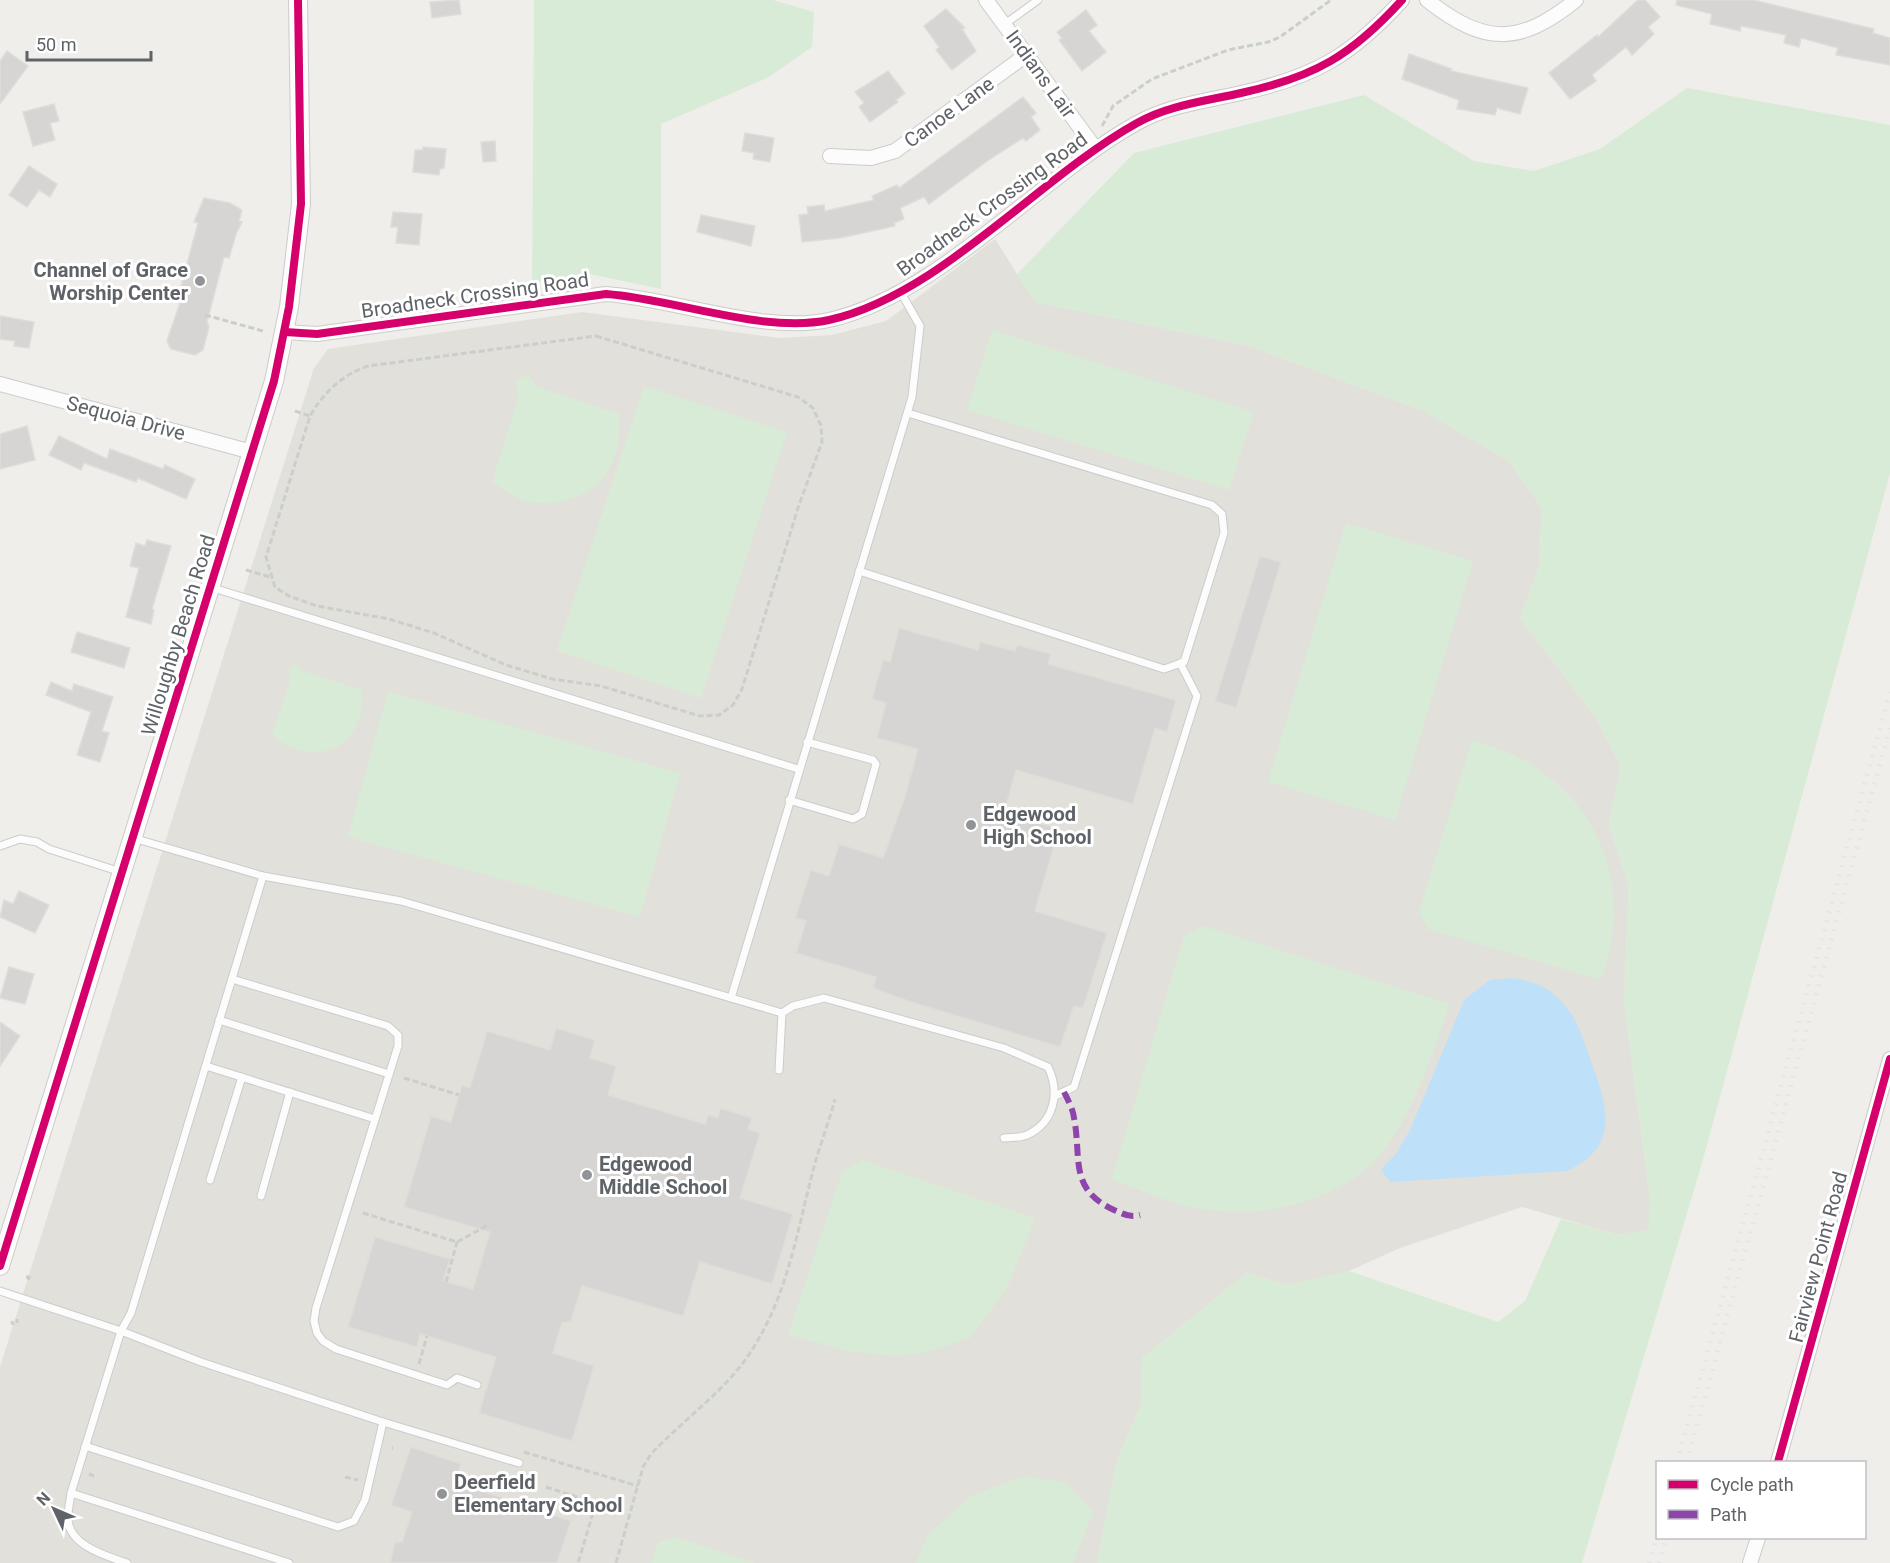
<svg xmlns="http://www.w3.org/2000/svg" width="1890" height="1563" font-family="Roboto,sans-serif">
	<rect width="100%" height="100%" fill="#efeeea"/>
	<polygon fill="#e2e0da" points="995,239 1035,302 1247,345 1424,411 1509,461 1542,508 1539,567 1520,618 1596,718 1621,766 1609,825 1629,885 1624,999 1650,1200 1649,1230 1618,1235 1522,1207 1400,1248 1340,1275 1287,1285 1247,1273 1142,1358 1141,1404 1117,1461 1097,1563 0,1563 0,1367 314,368 328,349 582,312 779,338 832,335 886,321"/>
	<g fill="#d8ebd6">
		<polygon points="534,0 773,0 814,12 812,47 769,77 661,124 661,289 585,273 532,283"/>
		<polygon points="1687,88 1890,125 1890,473 1700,1170 1582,1563 1097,1563 1117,1461 1141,1404 1142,1358 1247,1273 1287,1285 1349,1271 1498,1322 1525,1301 1561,1219 1618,1235 1648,1230 1650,1200 1624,999 1629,885 1609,825 1621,766 1596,718 1520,618 1539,567 1542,508 1509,461 1424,411 1247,345 1035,302 1017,274 1134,153 1364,95 1474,161 1534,171 1600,149"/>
		<polygon points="992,330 1254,412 1229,490 967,410"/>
		<path d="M529 376 537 387 619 414C623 467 596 505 538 503 521 503 506 491 492 482L519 396 516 383 521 377Z"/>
		<polygon points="644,386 787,432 701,698 557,651"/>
		<polygon points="1346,523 1473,561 1395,820 1268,782"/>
		<path d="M296 664 303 671 362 690C361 699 362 710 359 718 347 760 300 760 272 735L291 678 288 670Z"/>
		<polygon points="388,692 680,773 640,917 348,837"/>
		<path d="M1472 740C1490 746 1510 752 1527 762 1606 808 1632 896 1601 980L1428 929 1419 912Z"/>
		<path d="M1203 926 1450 1004C1432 1053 1415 1109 1384 1150 1341 1205 1255 1221 1190 1207 1164 1201 1138 1189 1112 1179L1184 936Z"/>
		<polygon points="862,1160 1035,1218 1007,1288 970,1338 928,1352 892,1356 849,1351 788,1335 842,1172"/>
		<polygon points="1024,1476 1067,1483 1093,1512 1073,1563 916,1563 927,1536 971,1496"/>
		<polygon points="675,1537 755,1563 651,1563 658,1543"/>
	</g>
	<path fill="#bfe0f9" d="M1512 978C1530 981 1545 985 1558 998 1576 1014 1582 1036 1590 1058 1607 1105 1622 1147 1566 1171L1390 1182 1381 1170 1397 1152 1410 1130 1464 1000 1490 980Z"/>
	<g fill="#d6d5d3" stroke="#deddd9" stroke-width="1.5">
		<polygon points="459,0 461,14 432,18 430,2"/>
		<polygon points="1638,0 1645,0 1660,17 1648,27 1654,34 1632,55 1626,47 1592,75 1596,81 1570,99 1549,73 1597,35 1598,37"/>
		<polygon points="1677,0 1753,0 1874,29 1873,33 1890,38 1890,65 1836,55 1838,48 1801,38 1799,47 1784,43 1786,35 1741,26 1740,31 1710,24 1712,14 1676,5"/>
		<polygon points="946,9 965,28 962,29 976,51 952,70 936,50 939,47 924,26"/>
		<polygon points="1086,10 1097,25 1089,31 1106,52 1082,71 1059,40 1062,38 1057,32"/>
		<polygon points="7,51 28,66 0,104 0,61"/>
		<polygon points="1409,54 1452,69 1451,71 1528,88 1520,114 1497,108 1495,115 1457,109 1459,100 1402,79"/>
		<polygon points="888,71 905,93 896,100 898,102 870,122 859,107 864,103 855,92"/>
		<polygon points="1023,97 1036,113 1031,117 1040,130 1026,141 1023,138 990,159 929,204 924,197 900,208 904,219 894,223 895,226 840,238 802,242 799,215 808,214 807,207 824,205 825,211 874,200 872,196 897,185 899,188"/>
		<polygon points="54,104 59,121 50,123 55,140 33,146 23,112"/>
		<polygon points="745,133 774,138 770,162 753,159 754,153 742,151"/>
		<polygon points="495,141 496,161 483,162 481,142"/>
		<polygon points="423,147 446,149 444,168 440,169 439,175 413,172 415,150 423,150"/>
		<polygon points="29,166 57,184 50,197 39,190 27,207 9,195"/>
		<polygon points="204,198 230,203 242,210 239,221 242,222 236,234 229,258 224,257 207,322 209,327 203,350 195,355 171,349 167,341 184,291 180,290 198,223 194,222"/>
		<polygon points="393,212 422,214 419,245 396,243 398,227 391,227"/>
		<polygon points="701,215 755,226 751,246 697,232"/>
		<polygon points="0,316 34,322 29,348 14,346 15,341 0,339"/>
		<polygon points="27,426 35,460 0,469 0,434"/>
		<polygon points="59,436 107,459 110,449 163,469 165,465 195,479 186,499 138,478 136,482 84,463 81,470 49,455"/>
		<polygon points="147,540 171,546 152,609 154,610 151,624 126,617 139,568 130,566 136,543 145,546"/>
		<polygon points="1260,556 1281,562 1236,708 1215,701"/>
		<polygon points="899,628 978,650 980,642 1015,651 1017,645 1051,654 1048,664 1176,700 1167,732 1155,728 1133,804 1016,770 1004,813 1059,829 1035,911 1107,933 1083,1008 1074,1006 1060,1047 908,1001 873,988 876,977 796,953 806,921 795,918 811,870 829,876 839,844 883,858 905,796 918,749 877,738 886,703 872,699 883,660 890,662"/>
		<polygon points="77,632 130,648 124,668 71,652"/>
		<polygon points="51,682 72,691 74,684 113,697 102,731 109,733 100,762 77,755 91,712 46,695"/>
		<polygon points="19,891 49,905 35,933 0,917 4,900 13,904"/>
		<polygon points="9,967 34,974 25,1004 0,998"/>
		<polygon points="0,1022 20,1036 0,1066"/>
		<polygon points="556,1028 595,1040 590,1058 616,1066 608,1095 705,1124 708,1115 718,1118 720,1108 752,1118 748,1129 760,1133 740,1198 793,1214 772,1284 700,1262 683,1316 582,1286 571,1321 562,1323 553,1353 594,1366 572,1441 479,1413 496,1357 420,1334 417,1347 348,1327 375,1237 450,1259 443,1281 473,1289 490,1232 404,1207 431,1116 451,1122 462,1085 470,1088 487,1031 550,1050"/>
		<polygon points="411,1447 461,1464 455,1482 571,1521 557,1563 390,1563 395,1542 402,1542 412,1512 391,1505"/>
	</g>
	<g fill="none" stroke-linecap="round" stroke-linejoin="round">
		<defs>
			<g id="service">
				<polyline points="1005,24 1038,0"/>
				<polyline points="859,571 1164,669 1184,662 1224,533 1222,514 1212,505 908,413"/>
				<polyline points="210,587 798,769"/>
				<polyline points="789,800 853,819 862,814 876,764 873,760 807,742"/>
				<path d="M133 838 263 876 401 901 782 1013 793 1006 824 998 1004 1048 1048 1067C1060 1092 1055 1122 1027 1135 1021 1138 1010 1137 1004 1138"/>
				<polyline points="0,846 20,839 37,842 49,849 121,872"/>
				<polyline points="232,979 388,1026 398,1035 398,1046 316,1308 314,1321 317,1333 323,1341 336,1349 447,1385 457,1378 477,1385"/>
				<polyline points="731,998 912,397 920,326 900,291"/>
				<polyline points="219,1020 389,1074"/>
				<polyline points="206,1066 375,1119"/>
				<polyline points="779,1070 782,1013"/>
				<polyline points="1055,1096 1074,1087 1197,696 1180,663"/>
				<polyline points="210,1180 242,1077"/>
				<polyline points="261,1196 290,1092"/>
				<polyline points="0,1291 121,1331 201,1362 383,1422 365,1500 354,1521 338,1527 85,1446"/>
				<polyline points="383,1422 519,1463"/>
				<polyline points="71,1493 289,1563"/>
				<path d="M127 1563C106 1556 67 1545 68 1517 68 1509 70 1501 71 1493L121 1331 131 1313 263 876"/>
			</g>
			<g id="minor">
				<polyline points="986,0 1095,148"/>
				<path d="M1427 0C1484 45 1519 46 1576 0"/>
				<polyline points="830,156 871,158 895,151 1026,55"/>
				<path d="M285 332 317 334 606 294C675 299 764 334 829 320 940 295 1038 178 1137 123 1169 105 1206 101 1241 93 1315 77 1352 55 1402 0"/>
				<polyline points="0,384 252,452"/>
				<polyline points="1778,1462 1890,1059"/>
				<polyline points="1750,1563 1758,1538"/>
			</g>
			<polyline id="tertiary" points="0,1266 274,381 289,307 301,204 298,0"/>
		</defs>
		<use href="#service" stroke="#cbcccc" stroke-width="9"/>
		<use href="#minor" stroke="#cbcccc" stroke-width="16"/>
		<use href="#tertiary" stroke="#cbcccc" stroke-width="20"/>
		<g stroke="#cacfcc" stroke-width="3" stroke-dasharray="6 3" stroke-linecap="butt">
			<polyline points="1102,126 1113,106 1152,79 1228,50 1268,42 1280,37 1331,0"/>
			<polyline points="205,315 263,331"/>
			<path d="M596 336 798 397 813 408 821 426 822 442 799 505 742 689 733 705 719 715 700 716 601 686 552 679 506 665 434 633 389 619 317 606 289 596 275 587 266 557 310 416C324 392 342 375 368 366Z"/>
			<polyline points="295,411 310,416"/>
			<polyline points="246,570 270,577"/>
			<polyline points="404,1078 459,1095"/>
			<polyline points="363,1213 457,1242 488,1225"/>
			<polyline points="26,1277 29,1277 28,1280"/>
			<polyline points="446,1282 457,1242"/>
			<polyline points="12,1321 13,1325"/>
			<polyline points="17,1323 17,1319"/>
			<polyline points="419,1364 427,1336"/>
			<polyline points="392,1448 393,1448"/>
			<polyline points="524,1452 638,1486"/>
			<polyline points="89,1474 94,1476"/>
			<polyline points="345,1477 358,1480"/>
			<polyline points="546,1487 596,1503 578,1563"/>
			<path d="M616 1563 643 1467 651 1454C683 1420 725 1391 750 1353 790 1293 798 1223 817 1156 823 1137 830 1118 835 1099"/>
		</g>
		<use href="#service" stroke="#fdfcfc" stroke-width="7"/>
		<use href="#minor" stroke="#fdfcfc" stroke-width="14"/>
		<use href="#tertiary" stroke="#fdfcfc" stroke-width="18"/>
		<g stroke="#e4e4e4" stroke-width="4.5" stroke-dasharray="1.5 8" stroke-linecap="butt">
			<polyline points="1677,1462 1890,692"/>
			<polyline points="1687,1462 1890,728"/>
			<polyline points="1649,1563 1658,1533"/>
			<polyline points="1659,1563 1666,1538"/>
		</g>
		<path stroke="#8e44ad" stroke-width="6" stroke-dasharray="12 6" stroke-linecap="butt" d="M1064 1092C1068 1100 1073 1109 1074 1118 1082 1158 1068 1189 1114 1210 1124 1214 1129 1218 1140 1215"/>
		<defs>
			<g id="cycleway">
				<path d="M285 332 317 334 606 294C675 299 764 334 829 320 940 295 1038 178 1137 123 1169 105 1206 101 1241 93 1315 77 1352 55 1402 0"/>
				<polyline points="0,1266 274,381 289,307 301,204 298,0"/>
				<polyline points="1778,1462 1890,1059"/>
			</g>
		</defs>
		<use href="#cycleway" stroke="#fff" stroke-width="11"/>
		<use href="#cycleway" stroke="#d6006c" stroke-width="8"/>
	</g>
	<g fill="#919496" stroke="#fff" stroke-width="2">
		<circle cx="200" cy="281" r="6"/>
		<circle cx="971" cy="825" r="6"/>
		<circle cx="587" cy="1175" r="6"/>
		<circle cx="442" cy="1494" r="6"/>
	</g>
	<g text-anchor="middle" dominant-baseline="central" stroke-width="6" stroke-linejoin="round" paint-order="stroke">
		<g font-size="20" fill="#5f6368" stroke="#fff">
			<text transform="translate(1041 74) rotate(54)">Indians Lair</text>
			<text transform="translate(949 112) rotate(-36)">Canoe Lane</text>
			<text transform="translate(992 204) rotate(-36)">Broadneck Crossing Road</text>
			<text transform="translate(475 295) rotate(-8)">Broadneck Crossing Road</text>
			<text transform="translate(126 418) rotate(15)">Sequoia Drive</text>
			<text transform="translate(178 635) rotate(-73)">Willoughby Beach Road</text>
			<text transform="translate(1818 1257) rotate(-75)">Fairview Point Road</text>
		</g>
		<g font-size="20" font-weight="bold" fill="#5f6368" stroke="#fff" text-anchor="start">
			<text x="188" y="270" text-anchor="end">Channel of Grace<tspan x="188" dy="23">Worship Center</tspan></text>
			<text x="983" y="814">Edgewood<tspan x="983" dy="23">High School</tspan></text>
			<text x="599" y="1164">Edgewood<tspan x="599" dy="23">Middle School</tspan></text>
			<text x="454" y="1482">Deerfield<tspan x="454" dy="23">Elementary School</tspan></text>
		</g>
	</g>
	<rect x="1656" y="1461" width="210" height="78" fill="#ffffff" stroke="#bfc1c3" stroke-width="1.5"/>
	<rect x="1668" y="1480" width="30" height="9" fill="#d6006c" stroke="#bfc1c3" stroke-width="1.5"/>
	<text x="1710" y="1491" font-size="18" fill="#5f6368">Cycle path</text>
	<rect x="1668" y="1510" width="30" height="9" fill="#8e44ad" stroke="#bfc1c3" stroke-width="1.5"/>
	<text x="1710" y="1521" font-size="18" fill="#5f6368">Path</text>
	<g transform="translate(54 1509) rotate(314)" stroke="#ffffff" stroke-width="4.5" paint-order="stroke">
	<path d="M0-4.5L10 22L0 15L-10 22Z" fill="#5f6368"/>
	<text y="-9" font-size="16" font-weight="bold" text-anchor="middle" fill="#5f6368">N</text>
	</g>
	<path d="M27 51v9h124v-9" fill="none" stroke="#5f6368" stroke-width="3"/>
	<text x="36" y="51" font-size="18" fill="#5f6368" stroke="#ffffff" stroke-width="4.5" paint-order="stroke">50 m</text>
</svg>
